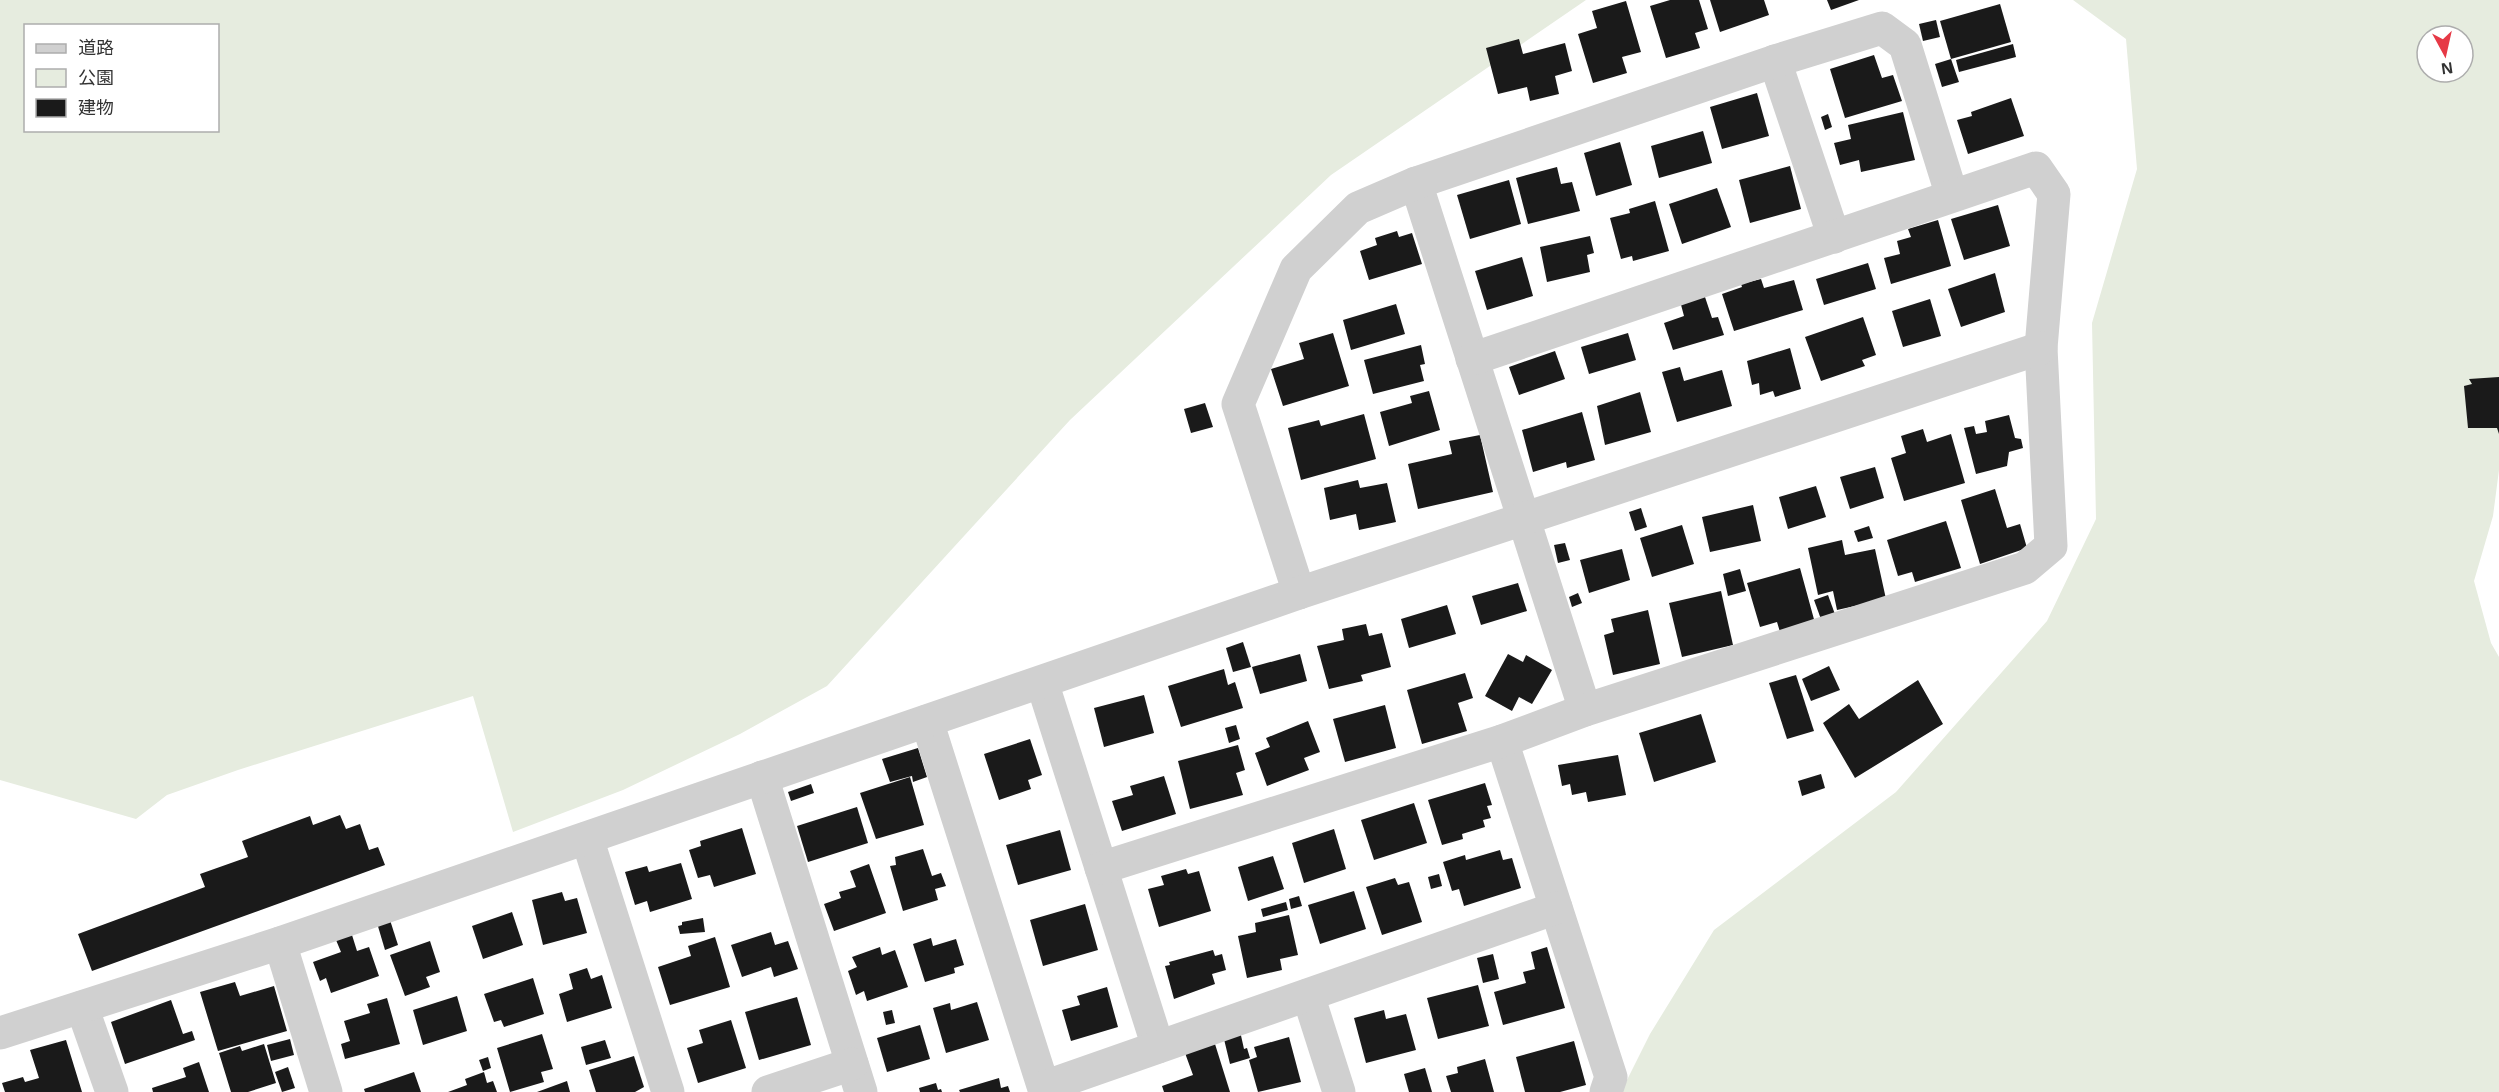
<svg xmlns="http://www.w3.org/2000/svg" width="2499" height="1092" font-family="Arial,'Noto Sans JP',sans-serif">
	<rect width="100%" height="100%" fill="#fff"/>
	<g fill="#e6ecdf" fill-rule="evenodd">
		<path d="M0 0H1586L1331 175 1070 420 827 686 740 734 623 790 513 832 473 696 238 770 167 795 136 819 0 780ZM26 26H218V130H26Z"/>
		<path d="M2073 0H2499V470L2493 516 2474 581 2491 643 2499 657V1092H1621L1650 1034 1714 930 1896 792 2047 621 2096 519 2092 323 2137 169 2126 39ZM2427 36H2463V72H2427Z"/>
	</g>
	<g fill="#1a1a1a">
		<polygon points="1670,0 1699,0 1708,29 1695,33 1700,48 1666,58 1650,6"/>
		<polygon points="1710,0 1764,0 1769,15 1720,32"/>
		<polygon points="1827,0 1859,0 1831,10"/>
		<polygon points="1626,1 1641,52 1622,57 1627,73 1593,83 1578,34 1597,28 1592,11"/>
		<polygon points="2000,4 2011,42 1951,59 1940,21"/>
		<polygon points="1936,20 1940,37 1923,41 1919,24"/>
		<polygon points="1519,39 1523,54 1565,43 1572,71 1555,76 1559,94 1530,101 1527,87 1498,94 1486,48"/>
		<polygon points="2013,44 2016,57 1959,72 1956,60"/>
		<polygon points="1874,55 1882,78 1893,75 1902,101 1845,118 1830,69"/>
		<polygon points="1951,59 1959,82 1942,87 1935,64"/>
		<polygon points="1757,93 1769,136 1722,149 1710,107"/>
		<polygon points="2011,98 2024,136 1968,154 1957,120 1972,116 1971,112"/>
		<polygon points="1903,112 1915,160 1861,172 1859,160 1840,165 1834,143 1851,139 1848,125"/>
		<polygon points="1828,114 1832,127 1825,130 1821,117"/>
		<polygon points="1703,131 1712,163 1659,178 1651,146"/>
		<polygon points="1620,142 1632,185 1596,196 1584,153"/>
		<polygon points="1790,166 1801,209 1750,223 1739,180"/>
		<polygon points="1557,167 1561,184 1572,182 1580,211 1528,224 1516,178"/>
		<polygon points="1509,180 1521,224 1470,239 1457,195"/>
		<polygon points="1717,188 1731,227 1682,244 1669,204"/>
		<polygon points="1655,201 1669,251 1633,261 1632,256 1621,259 1610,218 1630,213 1629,209"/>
		<polygon points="1998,205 2010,246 1964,260 1951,219"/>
		<polygon points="1938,220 1951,266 1891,284 1884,258 1900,254 1897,241 1911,237 1908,229"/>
		<polygon points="1397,231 1399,237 1412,233 1422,264 1369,280 1360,251 1377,245 1375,238"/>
		<polygon points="1590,236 1594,253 1587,255 1590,272 1547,282 1540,247"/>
		<polygon points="1522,257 1533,296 1487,310 1475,271"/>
		<polygon points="1868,263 1876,289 1824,305 1816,279"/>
		<polygon points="1995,273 2005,312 1961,327 1948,289"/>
		<polygon points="1761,279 1764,288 1794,280 1803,310 1734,331 1722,294 1742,287 1741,284"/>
		<polygon points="1704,294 1712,318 1718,317 1724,335 1673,350 1664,323 1684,316 1680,301"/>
		<polygon points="1930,299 1941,336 1903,347 1892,311"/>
		<polygon points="1396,304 1405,334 1351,350 1343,320"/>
		<polygon points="1863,317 1876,355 1862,360 1865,366 1821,381 1805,337"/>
		<polygon points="1333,333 1349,386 1283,406 1271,369 1304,359 1299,343"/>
		<polygon points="1628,333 1636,360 1589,374 1581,347"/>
		<polygon points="1421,345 1425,364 1420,365 1424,381 1373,394 1364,360"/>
		<polygon points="1790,348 1801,389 1775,397 1773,391 1760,395 1759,383 1752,385 1747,361"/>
		<polygon points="1555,351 1565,379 1519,395 1509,367"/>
		<polygon points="1680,367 1684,381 1722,370 1732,406 1677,422 1662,372"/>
		<polygon points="2499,377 2499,434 2497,428 2468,428 2464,386 2472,384 2469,379"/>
		<polygon points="1429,391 1440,430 1389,446 1380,412 1412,403 1410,396"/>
		<polygon points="1640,392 1651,432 1605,445 1597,406"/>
		<polygon points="1205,403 1213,427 1191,433 1184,409"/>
		<polygon points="1582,412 1595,460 1567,468 1566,462 1533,472 1522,430"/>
		<polygon points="1364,414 1376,459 1301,480 1288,428 1319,420 1321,426"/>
		<polygon points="2009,415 2015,438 2021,439 2023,448 2009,452 2007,466 1976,474 1964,428 1974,426 1976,434 1987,432 1985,421"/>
		<polygon points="1923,429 1927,442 1951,434 1965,483 1904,501 1891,458 1906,453 1901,436"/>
		<polygon points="1480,435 1493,492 1418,509 1408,464 1452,454 1449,441"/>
		<polygon points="1875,467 1884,498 1850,509 1840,477"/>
		<polygon points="1358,480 1360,488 1387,483 1396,522 1359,530 1356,514 1330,520 1324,488"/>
		<polygon points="1816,486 1826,517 1788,529 1779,497"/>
		<polygon points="1995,489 2007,528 2020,524 2027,548 1980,564 1961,500"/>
		<polygon points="1753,505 1761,541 1710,552 1702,517"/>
		<polygon points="1641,508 1647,527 1635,531 1629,512"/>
		<polygon points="1946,521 1961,568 1915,582 1912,572 1898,576 1887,540"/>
		<polygon points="1682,525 1694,564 1652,577 1640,538"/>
		<polygon points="1869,526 1873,538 1858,542 1854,531"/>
		<polygon points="1842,540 1845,555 1875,549 1886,599 1837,610 1833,591 1818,595 1808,548"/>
		<polygon points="1565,543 1570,560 1558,563 1554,545"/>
		<polygon points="1622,549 1630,580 1589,593 1580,560"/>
		<polygon points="1800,568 1815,623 1780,632 1777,622 1760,627 1747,583"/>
		<polygon points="1740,569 1746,591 1728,596 1723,574"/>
		<polygon points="1518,583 1527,611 1481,625 1472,596"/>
		<polygon points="1721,591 1733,645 1682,657 1669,603"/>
		<polygon points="1578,593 1582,603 1572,607 1569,597"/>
		<polygon points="1828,595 1836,617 1822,622 1814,600"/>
		<polygon points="1447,605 1456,634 1409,648 1401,619"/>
		<polygon points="1648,610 1660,664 1613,675 1604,635 1614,632 1611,619"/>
		<polygon points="1366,624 1369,636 1382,633 1391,667 1361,675 1363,681 1329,689 1317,646 1344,640 1342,629"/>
		<polygon points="1243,642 1251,667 1233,672 1226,648"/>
		<polygon points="1300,654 1307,681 1260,694 1252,667"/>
		<polygon points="1508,654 1523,662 1526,655 1552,670 1532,704 1519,697 1512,711 1485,696"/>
		<polygon points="1829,666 1840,690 1811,701 1802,679"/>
		<polygon points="1224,669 1228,685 1235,682 1243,708 1181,727 1168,686"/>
		<polygon points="1465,673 1473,698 1458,703 1467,731 1422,744 1407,690"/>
		<polygon points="1796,675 1814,731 1787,739 1769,683"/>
		<polygon points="1918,680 1943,724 1855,778 1823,723 1849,704 1859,719"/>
		<polygon points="1144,695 1154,733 1104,747 1094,708"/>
		<polygon points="1385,705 1396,748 1345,762 1333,719"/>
		<polygon points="1701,714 1716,762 1654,782 1639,733"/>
		<polygon points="1308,721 1320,752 1304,758 1309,770 1267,786 1255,753 1270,747 1266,738"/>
		<polygon points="1236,725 1240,739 1229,743 1225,728"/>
		<polygon points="1030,739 1042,775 1028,780 1031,789 999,800 984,754"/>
		<polygon points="1238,745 1245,770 1236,773 1243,795 1190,809 1178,761"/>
		<polygon points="918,748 927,777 913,782 912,776 890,782 882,759"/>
		<polygon points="1618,755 1626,795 1588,802 1586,792 1572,795 1570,784 1562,786 1558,765"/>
		<polygon points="1821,774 1825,788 1802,796 1798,781"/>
		<polygon points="1164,776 1176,814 1122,831 1112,801 1133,795 1130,786"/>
		<polygon points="910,777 924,825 876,839 860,793"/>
		<polygon points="1485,783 1492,805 1487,806 1491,818 1483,820 1485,827 1462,834 1463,839 1442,845 1428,800"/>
		<polygon points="811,784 814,793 791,801 788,792"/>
		<polygon points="1414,803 1427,843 1374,860 1361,820"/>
		<polygon points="857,807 868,843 808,862 797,826"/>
		<polygon points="340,815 346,829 360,824 369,850 378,847 385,865 92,971 78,934 205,887 200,874 248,857 242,841 310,816 313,825"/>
		<polygon points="742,828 756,874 714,887 710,875 698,878 689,850 701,846 700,841"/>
		<polygon points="1334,829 1346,869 1304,883 1292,843"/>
		<polygon points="1060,830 1071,870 1018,885 1006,845"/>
		<polygon points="923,849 932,876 941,873 946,886 935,889 938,900 903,911 890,866 896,865 895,857"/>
		<polygon points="1500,850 1503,860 1512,858 1521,888 1464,906 1459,889 1452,891 1443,862 1465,855 1466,860"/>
		<polygon points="1273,856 1284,889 1248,901 1238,867"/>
		<polygon points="681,863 692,899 650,912 647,901 635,905 625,872 647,866 649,872"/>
		<polygon points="869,864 886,913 834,931 824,904 841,898 839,892 856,887 850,871"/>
		<polygon points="1186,869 1188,874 1199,871 1211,911 1159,927 1148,889 1164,885 1161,876"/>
		<polygon points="1439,874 1442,886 1431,889 1428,877"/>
		<polygon points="1395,878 1398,885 1409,882 1422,922 1382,935 1366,887"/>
		<polygon points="1354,891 1366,929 1320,944 1308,905"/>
		<polygon points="562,892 565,901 577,898 587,933 543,945 532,900"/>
		<polygon points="1299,896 1302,906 1291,909 1289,899"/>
		<polygon points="1286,902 1288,910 1263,917 1261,909"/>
		<polygon points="1085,904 1098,950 1043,966 1030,920"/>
		<polygon points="512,912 523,945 483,959 472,926"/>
		<polygon points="1289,915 1298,955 1280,959 1282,970 1247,978 1238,936 1256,932 1255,923"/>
		<polygon points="703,918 705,932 680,934 678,926 682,925 682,922"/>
		<polygon points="390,920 398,945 385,950 377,923"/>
		<polygon points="771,932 775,945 788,941 798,969 774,977 771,967 742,977 731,945"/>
		<polygon points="352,935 357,951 369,947 379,976 331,993 326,978 320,981 313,962 341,952 336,940"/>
		<polygon points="715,937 730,987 670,1005 658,967 691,956 688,946"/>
		<polygon points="931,938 933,946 956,939 964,965 954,968 955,973 925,982 913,944"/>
		<polygon points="430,941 440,972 426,977 430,987 405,996 390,955"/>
		<polygon points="880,947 882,955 895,950 908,987 867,1001 864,991 856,995 848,971 857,967 852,957"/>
		<polygon points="1547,947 1565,1008 1503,1025 1494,992 1526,983 1523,972 1535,969 1531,952"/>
		<polygon points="1213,950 1215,956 1222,954 1226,970 1212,974 1215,984 1174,999 1165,966 1170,965 1169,962"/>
		<polygon points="1493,954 1499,979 1483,983 1477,958"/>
		<polygon points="587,968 591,979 602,975 612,1008 567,1022 559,994 573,989 569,974"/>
		<polygon points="533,978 544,1014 504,1027 501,1020 494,1022 484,994"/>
		<polygon points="235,982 240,996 274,986 287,1031 218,1051 200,992"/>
		<polygon points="1478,985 1489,1026 1438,1039 1427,998"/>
		<polygon points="1107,987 1118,1027 1071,1041 1062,1010 1080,1005 1077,996"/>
		<polygon points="457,996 467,1031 423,1045 413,1010"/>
		<polygon points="797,997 811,1045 759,1060 745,1012"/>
		<polygon points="387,998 400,1044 345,1059 341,1044 350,1041 344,1021 370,1013 367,1004"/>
		<polygon points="171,1000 183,1034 192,1031 195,1040 125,1064 111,1022"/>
		<polygon points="977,1002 989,1040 946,1053 933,1008 950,1003 951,1010"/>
		<polygon points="892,1010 895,1023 886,1025 883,1012"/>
		<polygon points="1384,1010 1386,1019 1406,1014 1416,1050 1366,1063 1354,1018"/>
		<polygon points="731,1020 746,1068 698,1083 687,1048 703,1043 699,1030"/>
		<polygon points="920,1025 930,1059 887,1072 877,1038"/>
		<polygon points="1240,1031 1244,1049 1247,1048 1250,1058 1230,1064 1223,1035"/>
		<polygon points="542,1034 553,1069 541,1072 544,1082 510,1092 497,1048"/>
		<polygon points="1289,1037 1301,1082 1258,1092 1249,1060 1257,1057 1254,1047"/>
		<polygon points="290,1039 294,1055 271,1061 267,1045"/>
		<polygon points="66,1040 82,1092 5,1092 2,1083 23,1077 25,1082 39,1078 30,1050"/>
		<polygon points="605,1040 611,1058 586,1065 581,1047"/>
		<polygon points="1574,1041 1586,1085 1560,1092 1525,1092 1516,1057"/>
		<polygon points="264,1044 276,1083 248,1092 231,1092 219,1053 240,1046 242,1051"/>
		<polygon points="1215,1044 1230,1092 1164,1092 1162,1086 1193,1075 1185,1053"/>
		<polygon points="634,1056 644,1087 635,1092 596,1092 589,1070"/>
		<polygon points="488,1057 491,1068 483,1071 479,1060"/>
		<polygon points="1485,1059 1494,1092 1451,1092 1446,1076 1458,1073 1457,1067"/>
		<polygon points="199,1062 209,1092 153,1092 152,1088 186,1077 183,1068"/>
		<polygon points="288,1067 295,1088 282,1092 275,1072"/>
		<polygon points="1425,1068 1432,1092 1409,1092 1404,1074"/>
		<polygon points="414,1072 421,1092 365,1092 364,1089"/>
		<polygon points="484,1072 487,1083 493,1081 497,1092 448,1092 467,1085 465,1079"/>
		<polygon points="999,1078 1001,1088 1008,1086 1010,1092 960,1092 959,1090"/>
		<polygon points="567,1081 570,1092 537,1092"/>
		<polygon points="936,1083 938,1090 941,1089 942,1092 920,1092 919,1088"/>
	</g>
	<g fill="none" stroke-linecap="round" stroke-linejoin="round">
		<g stroke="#d0d0d0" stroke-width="33">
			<polyline points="1775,61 1834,237"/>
			<polyline points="1416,183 1585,710"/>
			<polyline points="1299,593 1238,404 1296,269 1358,208 1416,183 1775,61 1882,28 1905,45 1952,196"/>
			<polyline points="1042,682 1158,1047"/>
			<polyline points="927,721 1045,1092"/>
			<polyline points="1502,741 1611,1077 1606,1092"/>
			<polyline points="762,777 861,1092"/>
			<polyline points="587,838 668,1092"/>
			<polyline points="1101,868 1502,741 1585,710 2025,568 2051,546 2041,348 2054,194 2036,168 1472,359"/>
			<polyline points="280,943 326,1092"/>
			<polyline points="1308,995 1339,1092"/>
			<polyline points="82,1007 112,1092"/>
			<polyline points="0,1033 280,943 1299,593 2041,348"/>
			<polyline points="1044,1087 1556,908"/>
			<polyline points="768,1092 852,1064"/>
		</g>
	</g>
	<rect x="24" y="24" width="195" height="108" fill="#ffffff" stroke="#adadad" stroke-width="1.5"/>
	<rect x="36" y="44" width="30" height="9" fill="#d0d0d0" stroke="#adadad" stroke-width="1.5"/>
	<text x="78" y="54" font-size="18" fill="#333333">道路</text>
	<rect x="36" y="69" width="30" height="18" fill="#e6ecdf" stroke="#adadad" stroke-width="1.5"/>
	<text x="78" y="84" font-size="18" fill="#333333">公園</text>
	<rect x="36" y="99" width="30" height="18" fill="#1a1a1a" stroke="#adadad" stroke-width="1.5"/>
	<text x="78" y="114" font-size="18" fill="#333333">建物</text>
	<g transform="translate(2445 54) rotate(172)"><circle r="28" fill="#ffffff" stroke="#adadad" stroke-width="1.5"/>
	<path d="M0-4.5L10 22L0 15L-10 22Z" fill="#e63946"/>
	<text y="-9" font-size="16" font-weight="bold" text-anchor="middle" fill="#333333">N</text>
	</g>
</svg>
